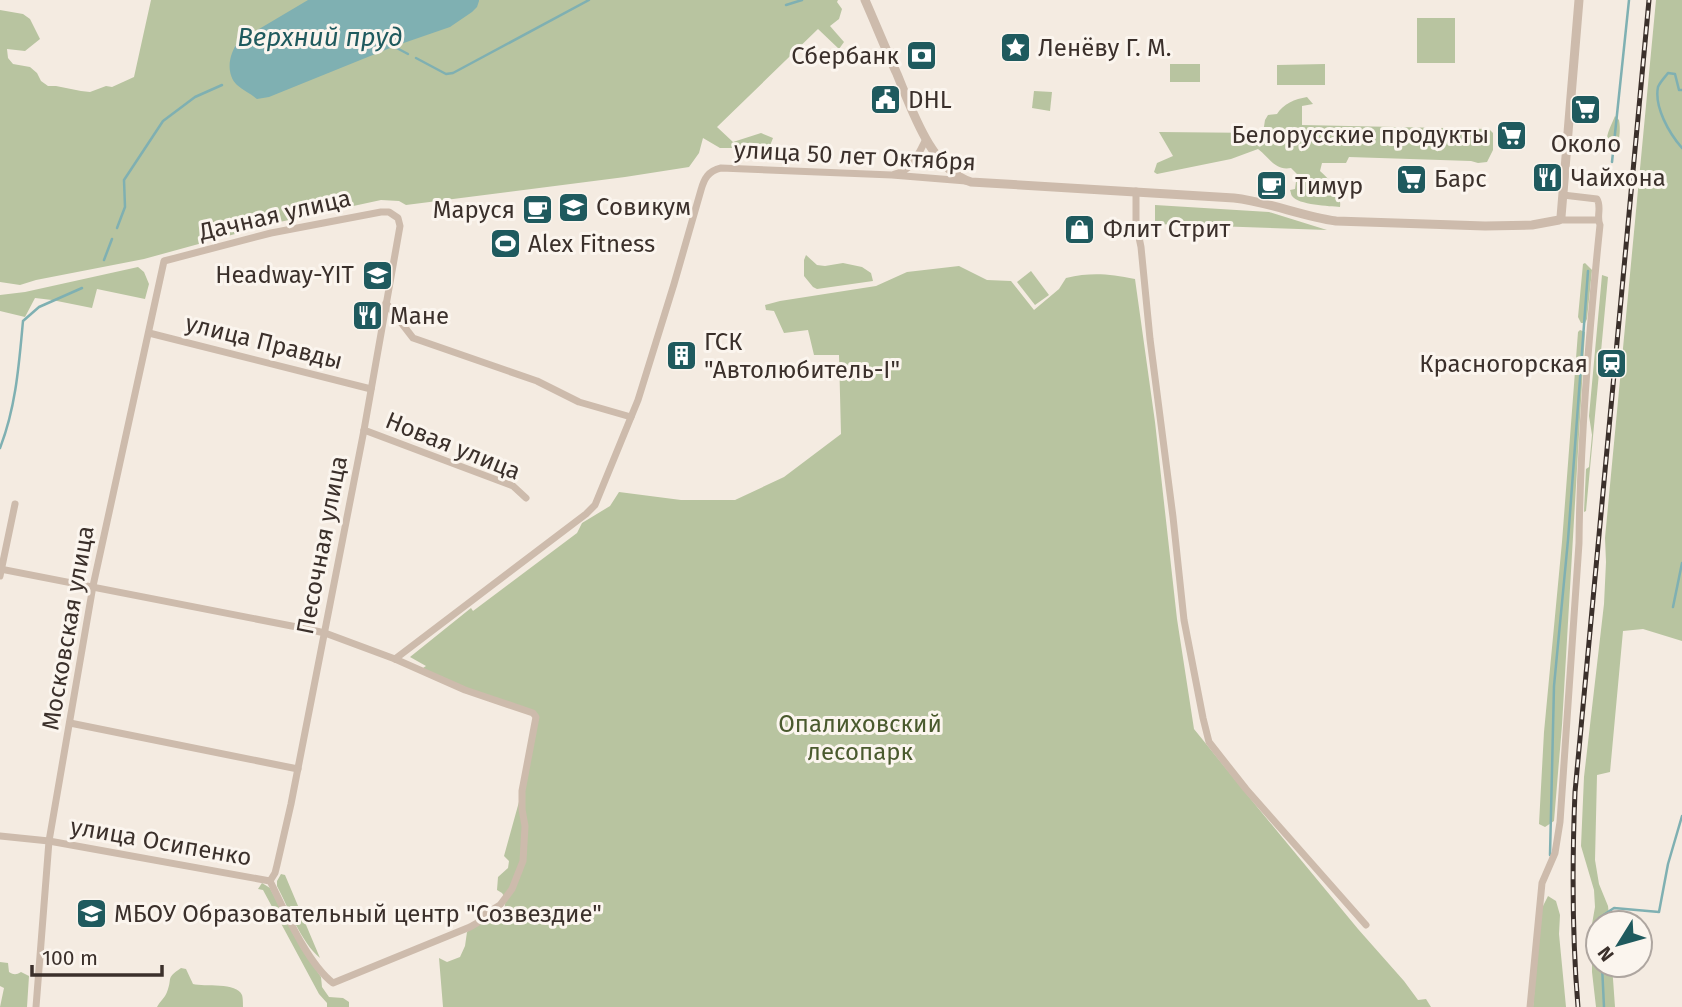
<svg xmlns="http://www.w3.org/2000/svg" width="1682" height="1007" font-family="'Fira Sans',sans-serif">
	<rect width="100%" height="100%" fill="#f4ebe1"/>
	<g fill="#b8c4a0">
		<polygon points="151,0 838,0 837,2 842,9 839,19 830,26 844,42 839,49 818,29 717,127 733,142 761,133 773,138 769,148 720,148 703,138 699,153 689,167 625,177 406,205 399,201 381,200 275,223 144,259 36,280 20,285 0,282 0,10 23,14 30,19 40,39 25,51 7,49 8,58 13,64 30,67 37,73 41,81 48,86 56,86 81,91 90,92 106,86 112,87 134,77"/>
		<polygon points="1656,0 1682,0 1682,641 1643,629 1623,631 1610,772 1597,775 1595,860 1599,884 1608,906 1610,923 1598,923 1598,965 1612,965 1615,1007 1596,1007 1592,972 1592,924 1595,907 1594,890 1581,846 1584,777 1604,604 1606,562 1605,538"/>
		<rect x="1417" y="18" width="38" height="45"/>
		<rect x="1170" y="64" width="30" height="18"/>
		<polygon points="1325,64 1325,85 1277,85 1277,65"/>
		<polygon points="1034,91 1052,92 1050,111 1032,108"/>
		<path d="M1307 97 1313 104 1302 106V125L1489 129 1493 133V150L1487 162 1478 163 1471 161 1349 157 1346 163H1322L1320 171C1330 180 1342 192 1340 207 1330 206 1298 205 1292 196 1291 195 1291 192 1290 190L1295 189 1297 174 1291 168C1275 171 1270 158 1258 149L1231 159 1157 174 1154 172 1157 163 1173 156 1159 132 1263 133 1265 120 1268 115 1277 114C1283 104 1295 99 1307 97Z"/>
		<path d="M1615 116 1619 120C1621 130 1620 148 1610 154 1603 138 1609 131 1615 116Z"/>
		<polygon points="1155,205 1269,212 1327,230 1155,224"/>
		<polygon points="806,255 817,265 825,266 843,263 862,267 871,273 873,281 817,289 813,287 804,276 804,260"/>
		<polygon points="1585,263 1592,270 1587,319 1585,323 1581,323 1578,317 1583,264"/>
		<path d="M959 266 987 280 1011 281 1034 310 1059 289 1066 278C1092 272 1109 274 1135 279L1155 422 1177 619 1194 729 1258 808 1358 929 1404 981 1418 1000 1426 999 1431 1007H443L439 958 447 962 460 957 465 946 467 932 484 919 503 915 506 899 502 893 497 890 498 877 508 868 509 861 504 856 522 791 536 717 420 670 426 666 410 657 471 608 473 611 577 533 582 523 610 506 619 492 681 500H735L784 477 841 434 839 355H814L808 330 784 333 774 311 766 310 765 305 780 301 876 286 907 272Z"/>
		<polygon points="138,267 144,272 149,284 145,299 97,289 92,308 52,300 35,298 25,317 0,311 0,295 25,292"/>
		<polygon points="1031,271 1049,295 1035,305 1017,282"/>
		<polygon points="1602,275 1608,277 1586,511 1584,512 1586,469 1589,467 1592,435 1589,416"/>
		<polygon points="1580,330 1585,332 1562,725 1554,821 1545,827 1539,824 1544,732 1562,542 1578,332"/>
		<path d="M281 874 285 875 320 958C301 942 289 909 277 886V881Z"/>
		<polygon points="262,883 270,888 301,948 321,977 322,987 329,997 343,998 349,1002 349,1007 327,1007 327,1003 319,994 263,890 258,889"/>
		<polygon points="1548,896 1556,901 1560,915 1559,934 1566,1007 1533,1007 1541,910"/>
		<path d="M0 962 8 963 9 972C14 975 16 975 21 972L29 976 27 1007H0L4 988 0 986Z"/>
		<path d="M181 968 186 969 193 984C204 987 237 982 242 995 243 998 243 1005 243 1007H157C160 1001 165 998 167 992 173 977 165 979 181 968Z"/>
	</g>
	<path fill="#7fb0b2" d="M308 0H479V1L477 7 472 12 450 27 395 46 269 97 257 99C251 94 243 90 237 85 225 73 229 53 239 41Z"/>
	<g fill="none" stroke-linecap="round" stroke-linejoin="round">
		<g stroke="#7fb0b2" stroke-width="2.5">
			<polyline points="786,5 802,0"/>
			<polyline points="393,46 408,54"/>
			<polyline points="416,58 446,74 453,73 589,0"/>
			<path d="M1682 90H1679L1675 74 1668 73C1665 77 1660 82 1658 87 1654 107 1669 133 1682 148"/>
			<polyline points="1612,162 1629,0"/>
			<polyline points="117,228 125,207 124,180 163,121 195,97 222,85"/>
			<polyline points="104,260 112,239"/>
			<path d="M0 448C16 407 19 364 23 321L39 307 82 288"/>
			<polyline points="1673,607 1682,563"/>
			<polyline points="1550,855 1554,686 1568,540 1588,271"/>
			<polyline points="1599,923 1599,918 1614,908 1659,912 1668,864 1682,816"/>
			<polyline points="1602,965 1604,1007"/>
		</g>
		<g stroke="#cdbbac" stroke-width="7">
			<path d="M895 174C912 171 919 153 926 139"/>
			<polyline points="1136,191 1136,223 1141,247 1150,339 1173,517 1184,620 1203,718 1209,742 1246,789 1366,925"/>
			<polyline points="1559,220 1598,220"/>
			<polyline points="386,303 413,338 537,381 579,402 631,417"/>
			<polyline points="149,333 371,389"/>
			<polyline points="364,430 513,486 526,498"/>
			<path d="M0 569 307 629 325 633 395 659 465 690 533 713 536 717 522 791V809L525 826 523 861 512 889 500 905 484 915 477 923 470 927 333 983C307 963 285 911 270 881"/>
			<polyline points="0,576 15,504"/>
			<path d="M395 659 586 514 595 505 638 400 674 284 701 190C704 179 708 171 721 168L892 175 966 181"/>
			<polyline points="70,723 298,769"/>
			<polyline points="0,836 49,841 270,881"/>
			<polyline points="36,1007 49,841 93,586 164,261 271,233 381,212 389,212 398,218 400,226 364,430 291,804 277,865 275,873 270,881"/>
			<path d="M1530 1007 1542 883 1555 853 1560 822 1579 543C1580 437 1589 331 1600 225 1596 217 1602 207 1597 199L1563 195"/>
		</g>
		<path stroke="#cdbbac" stroke-width="9" d="M865 0C876 25 886 50 897 74 912 110 931 169 971 182L1234 198C1269 202 1301 216 1336 221L1485 226 1532 225 1559 220 1561 217 1579 0"/>
		<defs>
			<path id="rail" d="M1578 1007C1572 935 1572 864 1575 792L1649 0"/>
		</defs>
		<use href="#rail" stroke="#3b302b" stroke-width="5"/>
		<use href="#rail" stroke="#fbf5ee" stroke-width="2.5" stroke-dasharray="8" stroke-linecap="butt"/>
	</g>
	<defs>
		<symbol id="sight-square" viewBox="-11 -11 22 22"><rect x="-9" y="-9" width="18" height="18" rx="4" fill="#1f5a5e" stroke="#fbf5ee"/><path d="M0-6L1.8-2.2L6-1.7L2.9 1.2L3.7 5.4L0 3.3L-3.7 5.4L-2.9 1.2L-6-1.7L-1.8-2.2Z" fill="#fff"/></symbol>
		<symbol id="bank-square" viewBox="-11 -11 22 22"><rect x="-9" y="-9" width="18" height="18" rx="4" fill="#1f5a5e" stroke="#fbf5ee"/><path d="M-6-4H6V4H-6ZM0-2.3a2.3 2.3 0 1 0 0 4.6a2.3 2.3 0 1 0 0-4.6Z" fill="#fff"/></symbol>
		<symbol id="civic-square" viewBox="-11 -11 22 22"><rect x="-9" y="-9" width="18" height="18" rx="4" fill="#1f5a5e" stroke="#fbf5ee"/><path d="M-.6-6.5H3V-4.5H.6V-3L4-1V1h2V6H-6V1h2V-1L-.6-3ZM-1.2 2.5V6h2.4V2.5Z" fill="#fff"/></symbol>
		<symbol id="supermarket-square" viewBox="-11 -11 22 22"><rect x="-9" y="-9" width="18" height="18" rx="4" fill="#1f5a5e" stroke="#fbf5ee"/><path d="M-6-5.5h2.5l.6 2H6L4.5 2H-2.5L-4.4-4H-6ZM-1.5 3.2a1.3 1.3 0 1 0 .1 0ZM3 3.2a1.3 1.3 0 1 0 .1 0Z" fill="#fff"/></symbol>
		<symbol id="restaurant-square" viewBox="-11 -11 22 22"><rect x="-9" y="-9" width="18" height="18" rx="4" fill="#1f5a5e" stroke="#fbf5ee"/><path d="M-5-6h1v4h1v-4h1v4h1v-4h1v5L-1.5 .5V6h-2V.5L-5-1ZM5-6V6H3V1.5H1.5Q1.5-4 5-6Z" fill="#fff"/></symbol>
		<symbol id="cafe-square" viewBox="-11 -11 22 22"><rect x="-9" y="-9" width="18" height="18" rx="4" fill="#1f5a5e" stroke="#fbf5ee"/><path d="M-5.5-4.5H6V0H3Q3 3.5 0 3.5H-2.5Q-5.5 3.5-5.5 0ZM3-3.2v2h1.7v-2ZM-6 4.5H4V6H-6Z" fill="#fff"/></symbol>
		<symbol id="school-square" viewBox="-11 -11 22 22"><rect x="-9" y="-9" width="18" height="18" rx="4" fill="#1f5a5e" stroke="#fbf5ee"/><path d="M0-5L7-2L0 1L-7-2ZM-4 1L0 2.5L4 1V4Q0 6-4 4Z" fill="#fff"/></symbol>
		<symbol id="shop-square" viewBox="-11 -11 22 22"><rect x="-9" y="-9" width="18" height="18" rx="4" fill="#1f5a5e" stroke="#fbf5ee"/><path d="M-5-2.5h2.3a2.7 3.5 0 0 1 5.4 0H5L5.5 6h-11ZM-1.5-2.5h3a1.5 2.3 0 0 0-3 0Z" fill="#fff"/></symbol>
		<symbol id="stadium-square" viewBox="-11 -11 22 22"><rect x="-9" y="-9" width="18" height="18" rx="4" fill="#1f5a5e" stroke="#fbf5ee"/><path d="M0-5a6.5 5 0 1 0 0 10a6.5 5 0 1 0 0-10ZM-3.5-1.8h7v3.6h-7Z" fill="#fff"/></symbol>
		<symbol id="building-square" viewBox="-11 -11 22 22"><rect x="-9" y="-9" width="18" height="18" rx="4" fill="#1f5a5e" stroke="#fbf5ee"/><path d="M-4-6H4V6H1V3H-1V6H-4ZM-2.5-4.3h1.7v1.8h-1.7ZM.8-4.3h1.7v1.8H.8ZM-2.5-1h1.7V.8h-1.7ZM.8-1h1.7V.8H.8Z" fill="#fff"/></symbol>
		<symbol id="station-square" viewBox="-11 -11 22 22"><rect x="-9" y="-9" width="18" height="18" rx="4" fill="#1f5a5e" stroke="#fbf5ee"/><path d="M-3-6H3Q5-6 5-4V2Q5 4 3 4L4.5 6H3L1.5 4h-3L-3 6H-4.5L-3 4Q-5 4-5 2V-4Q-5-6-3-6ZM-3.5-4v3h7v-3ZM-3.5 1v1.5H-2V1ZM2 1v1.5H3.5V1Z" fill="#fff"/></symbol>
	</defs>
	<g fill-rule="evenodd">
		<use href="#sight-square" x="998" y="30" width="35" height="35"/>
		<use href="#bank-square" x="904" y="38" width="35" height="35"/>
		<use href="#civic-square" x="868" y="82" width="35" height="35"/>
		<use href="#supermarket-square" x="1568" y="92" width="35" height="35"/>
		<use href="#supermarket-square" x="1494" y="118" width="35" height="35"/>
		<use href="#restaurant-square" x="1530" y="160" width="35" height="35"/>
		<use href="#supermarket-square" x="1394" y="162" width="35" height="35"/>
		<use href="#cafe-square" x="1254" y="168" width="35" height="35"/>
		<use href="#school-square" x="556" y="190" width="35" height="35"/>
		<use href="#cafe-square" x="520" y="192" width="35" height="35"/>
		<use href="#shop-square" x="1062" y="212" width="35" height="35"/>
		<use href="#stadium-square" x="488" y="226" width="35" height="35"/>
		<use href="#school-square" x="360" y="258" width="35" height="35"/>
		<use href="#restaurant-square" x="350" y="298" width="35" height="35"/>
		<use href="#building-square" x="664" y="338" width="35" height="35"/>
		<use href="#station-square" x="1594" y="346" width="35" height="35"/>
		<use href="#school-square" x="74" y="896" width="35" height="35"/>
	</g>
	<g text-anchor="middle" dominant-baseline="central" stroke-width="6" stroke-linejoin="round" paint-order="stroke">
		<g font-size="24" fill="#3b302b" stroke="#fbf5ee" text-anchor="start">
			<text x="1038" y="48">Ленёву Г. М.</text>
			<text x="899" y="56" text-anchor="end">Сбербанк</text>
			<text x="908" y="100">DHL</text>
			<text x="1489" y="135" text-anchor="end">Белорусские продукты</text>
			<text x="1586" y="144" text-anchor="middle">Около</text>
			<text x="1571" y="178">Чайхона</text>
			<text x="1434" y="179">Барс</text>
			<text x="1295" y="186">Тимур</text>
			<text x="596" y="207">Совикум</text>
			<text x="515" y="210" text-anchor="end">Маруся</text>
			<text x="1103" y="229">Флит Стрит</text>
			<text x="528" y="244">Alex Fitness</text>
			<text x="354" y="275" text-anchor="end">Headway-YIT</text>
			<text x="390" y="316">Мане</text>
			<text x="704" y="342">ГСК<tspan x="704" dy="28">"Автолюбитель-I"</tspan></text>
			<text x="1588" y="364" text-anchor="end">Красногорская</text>
			<text x="114" y="914">МБОУ Образовательный центр "Созвездие"</text>
		</g>
		<g font-size="24" fill="#3b302b" stroke="#fbf5ee">
			<text transform="translate(855 156) rotate(3)">улица 50 лет Октября</text>
			<text transform="translate(275 215) rotate(-13)">Дачная улица</text>
			<text transform="translate(264 342) rotate(14)">улица Правды</text>
			<text transform="translate(453 446) rotate(22)">Новая улица</text>
			<text transform="translate(322 545) rotate(-79)">Песочная улица</text>
			<text transform="translate(68 628) rotate(-80)">Московская улица</text>
			<text transform="translate(161 842) rotate(10)">улица Осипенко</text>
		</g>
		<g font-size="24" fill="#4a5a2e" stroke="#fbf5ee">
			<text x="860" y="724">Опалиховский<tspan x="860" dy="28">лесопарк</tspan></text>
		</g>
		<g font-size="26" font-style="italic" fill="#1f5a5e" stroke="#fbf5ee">
			<text x="320" y="37">Верхний пруд</text>
		</g>
	</g>
	<g transform="translate(1619 944) rotate(233)"><circle r="33" fill="#fbf5ee" stroke="#aea6a0" stroke-width="2"/>
	<path d="M0-5L12 26L0 18L-12 26Z" fill="#1f5a5e"/>
	<text y="-10" font-size="19" font-weight="bold" text-anchor="middle" fill="#3b302b">N</text>
	</g>
	<path d="M32 965v10h130v-10" fill="none" stroke="#3b302b" stroke-width="3.5"/>
	<text x="42" y="965" font-size="21" fill="#3b302b" stroke="#fbf5ee" stroke-width="5" paint-order="stroke">100 m</text>
</svg>
